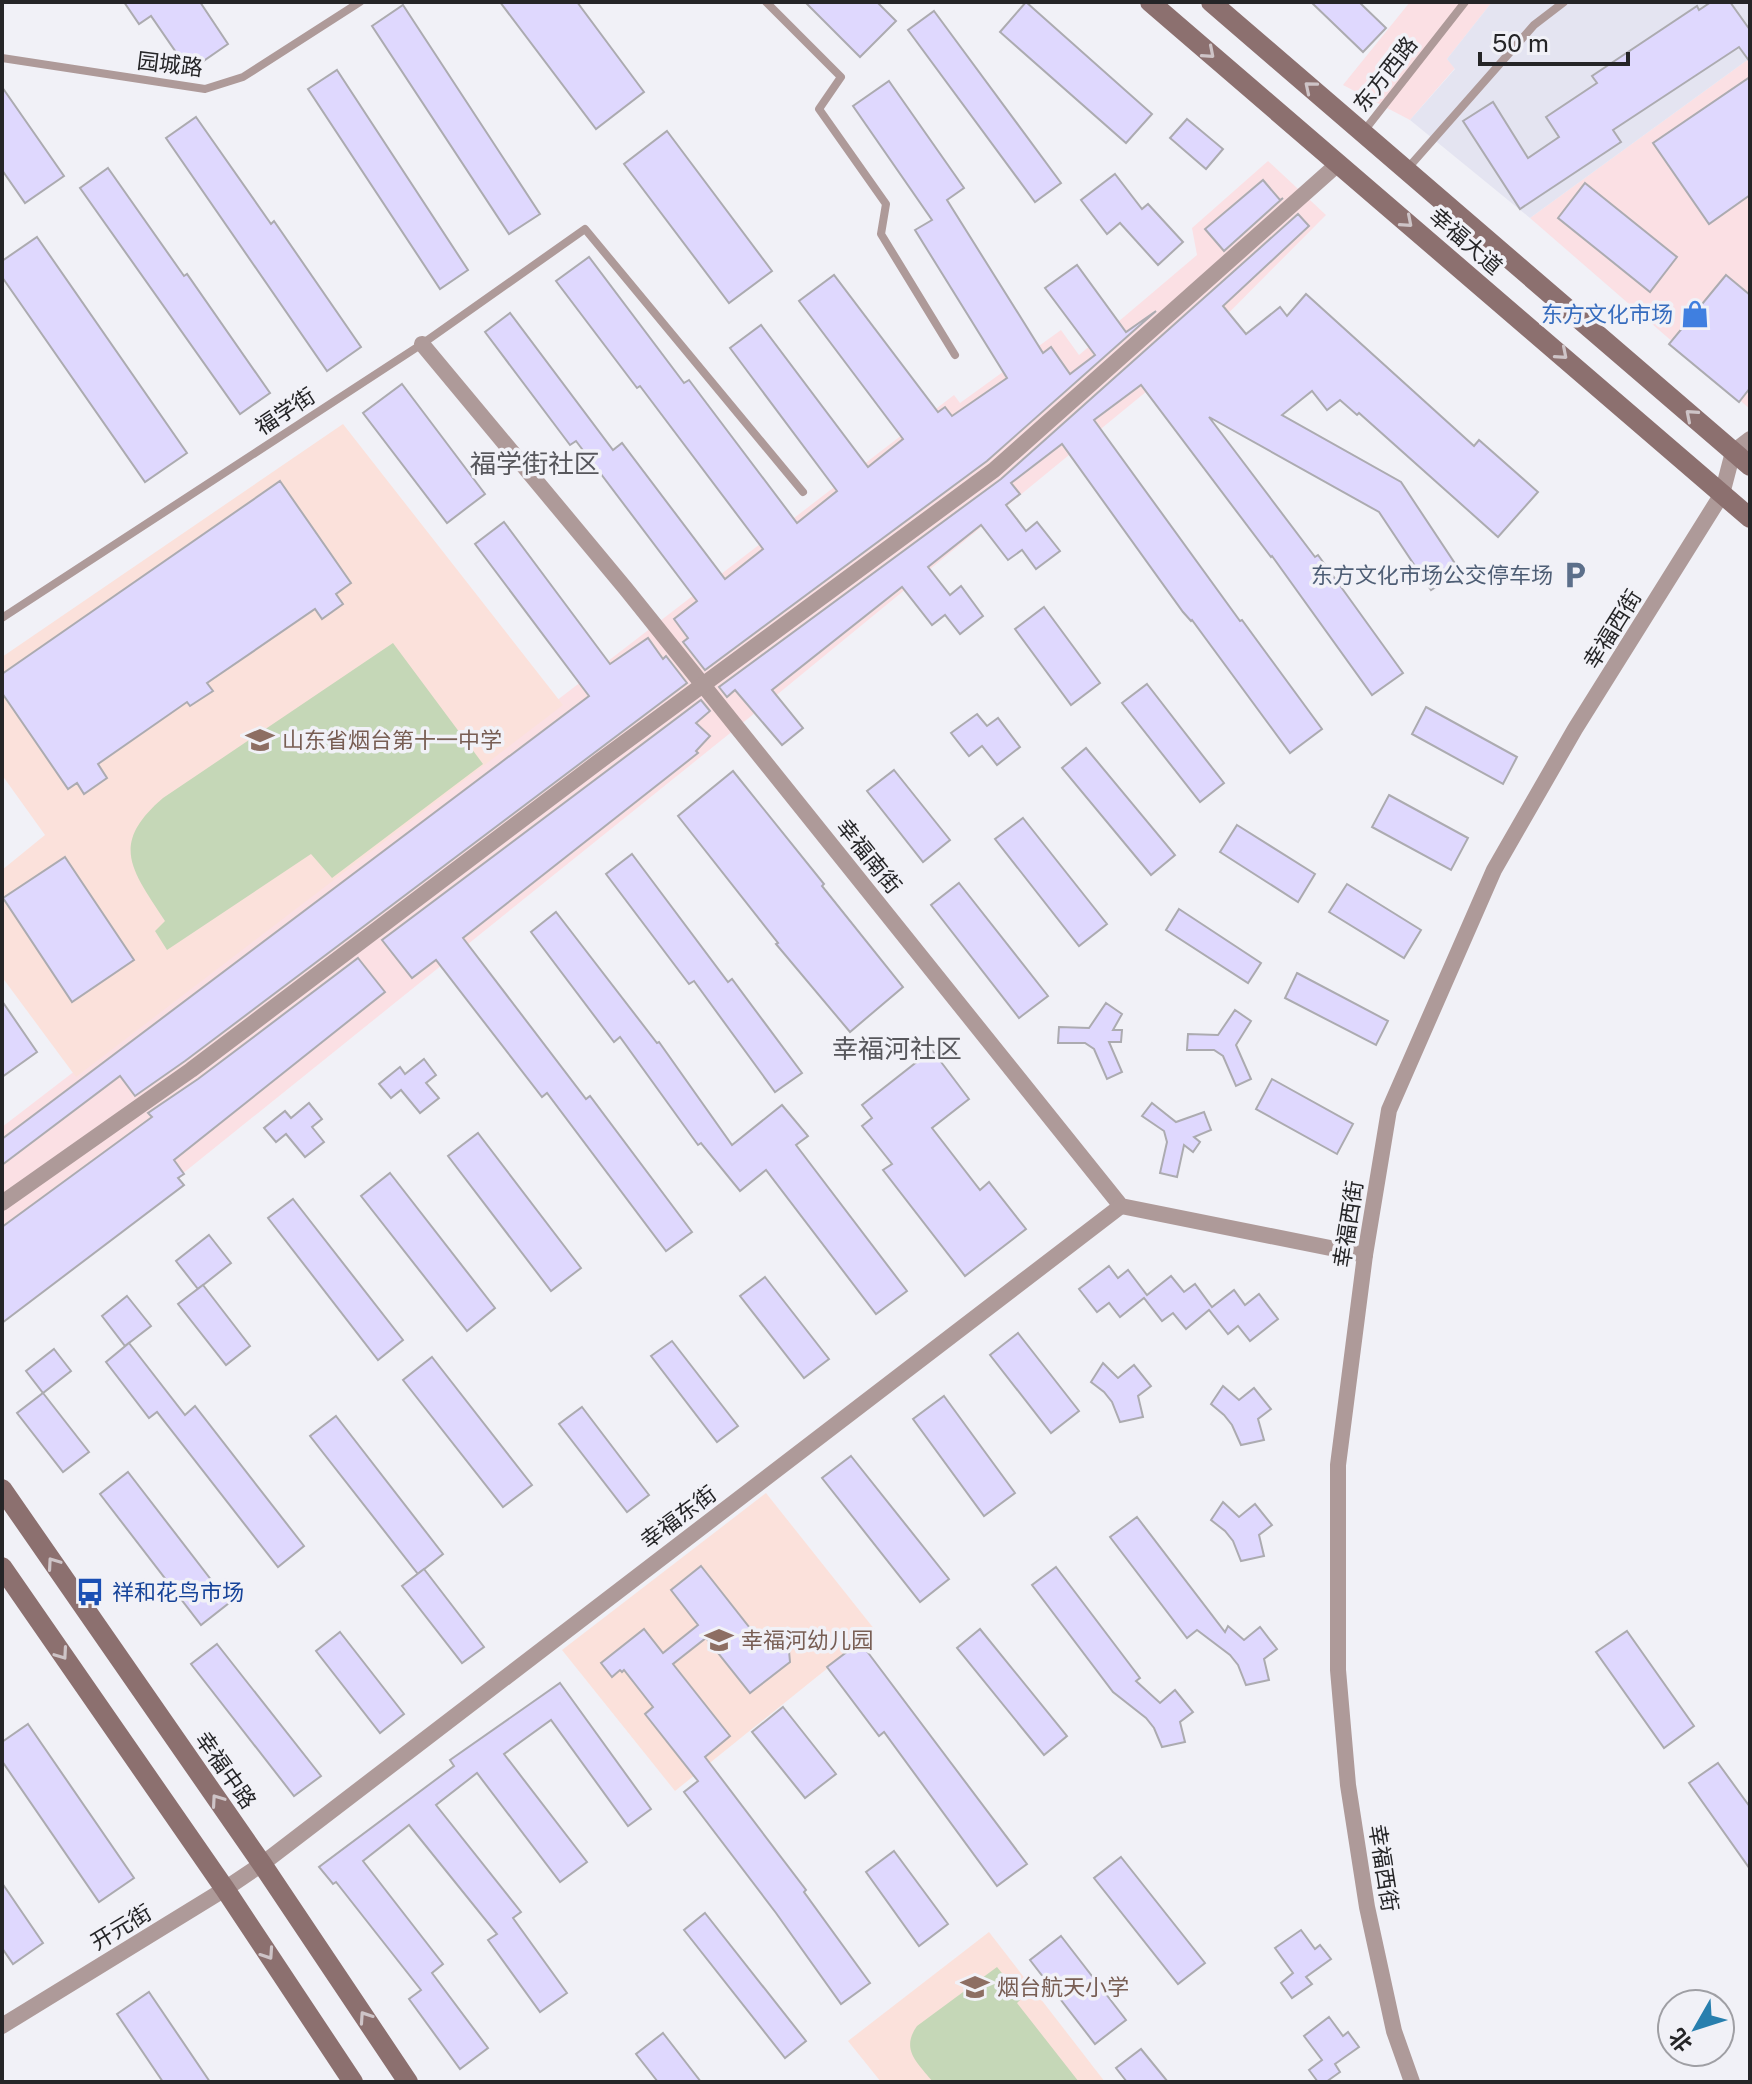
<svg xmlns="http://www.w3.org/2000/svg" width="1752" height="2084" font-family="'Public Sans','Noto Sans SC',sans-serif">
	<rect width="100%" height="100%" fill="#f1f1f7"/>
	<g fill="#fbe0e4">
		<polygon points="1410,2 1492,2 1447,59 1455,68 1410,120 1343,85"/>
		<polygon points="1750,58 1750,409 1530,218"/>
		<polygon points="1268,161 1326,215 1169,373 734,730 2,1319 2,1127 954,395 960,403 1061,330 1079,355 1197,255 1192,228"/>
	</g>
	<polygon fill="#e4e4f1" points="1492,2 1750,2 1750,58 1530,218 1410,120 1455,69 1447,59"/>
	<g fill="#fbe1db">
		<polygon points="343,424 563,705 76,1077 2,977 2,870 45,835 2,775 2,657"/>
		<polygon points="766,1493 875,1630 675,1791 562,1650"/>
		<polygon points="989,1932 1105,2082 881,2082 848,2041"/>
	</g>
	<g fill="#c5d7b7">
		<path d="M393 643 483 764 332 878 311 854 167 950 155 931 165 921C133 871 108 845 163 798Z"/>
		<path d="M997 1967 1022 1998 1017 2003 1079 2082H933C918 2063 900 2050 917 2026Z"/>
	</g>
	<g fill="#dfd8fe" stroke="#acabb0" stroke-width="2">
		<polygon points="124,2 200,2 228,44 189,71 151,16 139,24"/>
		<polygon points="500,2 577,2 644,92 596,129"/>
		<polygon points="805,2 877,2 896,21 860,57"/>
		<polygon points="1026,2 1152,114 1126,143 1000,32"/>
		<polygon points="1311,2 1359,2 1386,28 1363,52"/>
		<polygon points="1711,2 1730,2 1750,30 1750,62 1739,47 1613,130 1621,142 1520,209 1463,121 1493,102 1528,158 1559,137 1546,117 1597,83 1592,76 1697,6 1699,10"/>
		<polygon points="403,5 540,214 509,234 372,26"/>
		<polygon points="934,11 1061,183 1035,202 908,30"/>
		<polygon points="337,70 468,270 440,289 308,89"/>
		<polygon points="1750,77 1750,195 1709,224 1653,143"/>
		<polygon points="889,81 964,188 947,200 1043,353 1051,347 1070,374 1095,355 1045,288 1077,265 1126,332 1156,311 987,461 705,670 683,642 688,638 674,619 697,601 576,441 570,445 485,332 510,313 613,450 622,443 725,579 763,549 640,386 637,388 556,281 589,257 684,383 689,380 797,523 837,491 730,348 761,325 868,467 903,439 799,301 834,275 938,412 945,407 952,416 1007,378 915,230 932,220 853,106"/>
		<polygon points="2,87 64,176 25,203 2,170"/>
		<polygon points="196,117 271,224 274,221 361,347 327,371 166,138"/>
		<polygon points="1187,119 1223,149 1206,169 1170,138"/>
		<polygon points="667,131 772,271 729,303 624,164"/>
		<polygon points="108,168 184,276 187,274 270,393 240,414 80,188"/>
		<polygon points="1115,174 1142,209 1148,204 1183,242 1158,265 1120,223 1107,234 1081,200"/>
		<polygon points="1263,180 1280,200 1283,198 1224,251 1205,229"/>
		<polygon points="1585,183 1677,257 1650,292 1558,218"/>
		<polygon points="1298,214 1309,226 1223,306 1246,334 1280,307 1287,316 1306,294 1474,446 1479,440 1538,492 1498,537 1359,413 1357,415 1340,400 1327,410 1312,391 1282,415 1401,482 1460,571 1431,590 1379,512 1209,417 1315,557 1318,555 1403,673 1372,695 1272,556 1271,557 1141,385 1094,420 1240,621 1242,620 1322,729 1290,753 1192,620 1191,621 1183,612 1062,444 1011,483 1020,494 1006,505 1026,531 1037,522 1060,551 1036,569 1022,550 1008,560 981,525 928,567 950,595 961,586 983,616 960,634 945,615 932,625 902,587 772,690 803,728 782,745 735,690 727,697 719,687 1001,479"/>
		<polygon points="37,237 187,453 145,482 2,277 2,261"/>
		<polygon points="1726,275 1750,295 1750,388 1739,402 1669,344"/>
		<polygon points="402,384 485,494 447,523 363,413"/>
		<polygon points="280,481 351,583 336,594 343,604 322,619 315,609 207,683 213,691 190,706 187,702 98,764 107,778 84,794 77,783 68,789 2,693 2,674"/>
		<polygon points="504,522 610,664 648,638 663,659 666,656 687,683 185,1061 135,1096 120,1076 2,1165 2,1139 589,696 475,544"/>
		<polygon points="1044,607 1100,683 1071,705 1015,629"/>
		<polygon points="1147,684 1224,783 1200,802 1122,703"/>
		<polygon points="701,700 710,711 696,723 710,736 696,751 698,753 463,938 586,1099 590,1096 692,1232 666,1251 547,1093 542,1097 436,960 412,978 382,940"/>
		<polygon points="1426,707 1517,757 1503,784 1412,734"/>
		<polygon points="977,714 987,726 998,718 1020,747 997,765 982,746 969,756 951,733"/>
		<polygon points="1086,748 1175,855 1151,875 1062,768"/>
		<polygon points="894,770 950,840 923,862 867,791"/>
		<polygon points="733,771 824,884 822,886 903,987 850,1032 776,944 778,943 678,816"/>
		<polygon points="1389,795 1468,838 1451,870 1372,827"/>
		<polygon points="1023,818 1107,924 1079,946 995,839"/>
		<polygon points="1237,825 1315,874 1298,902 1220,852"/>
		<polygon points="632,854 728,982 732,979 802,1073 775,1092 694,981 689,984 606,874"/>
		<polygon points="65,857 134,960 72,1002 3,898"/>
		<polygon points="959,883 1048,996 1019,1018 931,905"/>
		<polygon points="1347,884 1421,930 1404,958 1329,912"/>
		<polygon points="1179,909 1261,963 1248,983 1166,930"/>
		<polygon points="556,912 657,1043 659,1042 732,1145 782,1105 808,1136 796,1145 907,1291 876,1314 766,1170 740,1191 701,1143 698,1145 620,1037 614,1042 531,932"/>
		<polygon points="358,958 385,992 174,1160 184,1174 178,1178 184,1185 2,1323 2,1227 152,1117 148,1113 198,1079"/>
		<polygon points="1297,973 1388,1021 1376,1045 1285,998"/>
		<polygon points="2,1001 37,1052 2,1077"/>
		<polygon points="1106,1003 1122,1014 1113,1030 1122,1030 1121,1042 1109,1042 1122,1072 1107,1079 1094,1049 1085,1043 1058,1043 1059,1027 1089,1028"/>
		<polygon points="1235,1010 1251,1021 1236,1045 1251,1079 1236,1086 1223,1056 1214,1050 1187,1050 1188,1034 1218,1035"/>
		<polygon points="932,1050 969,1099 932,1128 980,1190 989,1182 1026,1229 965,1276 883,1170 892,1164 862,1126 872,1118 862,1105"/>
		<polygon points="424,1059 436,1075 426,1083 439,1098 420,1113 401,1090 391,1098 379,1084 400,1067 405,1074"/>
		<polygon points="1272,1079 1353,1124 1337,1154 1256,1109"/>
		<polygon points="309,1103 322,1119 312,1127 324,1142 305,1157 286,1134 276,1142 264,1128 285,1111 291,1118"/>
		<polygon points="1152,1103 1176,1122 1204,1112 1211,1130 1194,1137 1200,1142 1193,1152 1184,1145 1177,1177 1160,1173 1167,1142 1164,1131 1142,1116"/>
		<polygon points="478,1133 581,1268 551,1291 448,1156"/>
		<polygon points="390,1173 495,1308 467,1331 361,1196"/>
		<polygon points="293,1199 403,1340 378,1360 268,1218"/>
		<polygon points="209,1235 231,1263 198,1289 176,1261"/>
		<polygon points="1109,1266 1118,1278 1128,1270 1147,1295 1171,1276 1184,1292 1195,1284 1212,1307 1234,1290 1245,1305 1259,1294 1278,1319 1250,1341 1238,1326 1228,1334 1209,1310 1186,1329 1173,1313 1162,1321 1144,1298 1120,1317 1109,1303 1097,1312 1079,1289"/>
		<polygon points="765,1277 829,1359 804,1378 740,1296"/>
		<polygon points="203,1285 250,1346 226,1365 178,1304"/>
		<polygon points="127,1296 151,1326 125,1346 102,1316"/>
		<polygon points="1018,1333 1079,1411 1051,1433 990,1355"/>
		<polygon points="672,1341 738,1426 717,1442 651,1356"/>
		<polygon points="129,1343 185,1415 195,1406 304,1546 278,1567 157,1412 149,1418 106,1362"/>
		<polygon points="54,1349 71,1371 43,1393 26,1371"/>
		<polygon points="432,1357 532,1485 503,1507 403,1380"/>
		<polygon points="1103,1363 1118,1378 1134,1365 1151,1386 1138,1396 1143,1417 1120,1422 1112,1402 1104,1392 1091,1382"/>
		<polygon points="1223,1386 1239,1400 1254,1388 1271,1409 1258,1419 1264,1440 1241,1445 1232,1425 1224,1415 1211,1404"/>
		<polygon points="43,1393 89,1452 63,1472 17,1413"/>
		<polygon points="944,1396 1015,1493 984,1516 913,1419"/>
		<polygon points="582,1407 649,1495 627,1512 559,1424"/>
		<polygon points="336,1416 443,1554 418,1574 310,1436"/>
		<polygon points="851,1456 949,1579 920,1602 822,1478"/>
		<polygon points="128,1472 229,1603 201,1625 100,1494"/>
		<polygon points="1223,1502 1239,1517 1255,1504 1272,1525 1259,1535 1264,1556 1241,1561 1233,1541 1225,1531 1211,1520"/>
		<polygon points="1137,1517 1225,1632 1228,1626 1244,1640 1260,1627 1277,1649 1264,1659 1269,1680 1246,1685 1238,1665 1230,1655 1197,1630 1187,1638 1110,1537"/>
		<polygon points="701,1566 761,1642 769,1635 774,1636 784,1643 789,1651 790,1662 750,1693 706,1638 673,1664 730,1736 705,1757 806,1890 804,1892 870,1983 841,2004 776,1913 684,1792 698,1781 645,1714 653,1707 624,1670 622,1672 620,1670 612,1677 601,1663 644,1629 663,1653 698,1625 671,1590"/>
		<polygon points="1056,1567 1140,1678 1136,1681 1160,1703 1175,1690 1193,1712 1180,1722 1185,1742 1162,1747 1154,1728 1146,1718 1113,1692 1032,1585"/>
		<polygon points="424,1569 484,1647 462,1663 402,1586"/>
		<polygon points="980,1629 1067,1736 1044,1755 957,1648"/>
		<polygon points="1627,1631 1694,1726 1664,1748 1596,1652"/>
		<polygon points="340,1632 404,1714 380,1733 316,1651"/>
		<polygon points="860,1642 1027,1864 997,1886 884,1732 879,1736 827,1667"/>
		<polygon points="217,1644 321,1776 294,1796 191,1664"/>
		<polygon points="560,1683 651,1809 628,1826 551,1720 504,1754 587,1862 560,1882 477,1773 436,1805 521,1912 513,1918 567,1993 540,2012 488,1940 497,1934 409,1825 363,1861 443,1964 432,1973 488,2048 460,2069 409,1999 421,1990 336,1882 333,1884 319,1867 454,1766 450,1760"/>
		<polygon points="783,1707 836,1774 805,1798 752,1732"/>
		<polygon points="28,1724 134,1878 99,1902 2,1761 2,1742"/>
		<polygon points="1718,1763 1750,1807 1750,1869 1689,1783"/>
		<polygon points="894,1851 948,1924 919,1946 866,1872"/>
		<polygon points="1121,1857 1205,1963 1178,1984 1094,1878"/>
		<polygon points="2,1883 43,1943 13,1964 2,1948"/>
		<polygon points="705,1913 806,2041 785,2058 684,1930"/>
		<polygon points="1301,1930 1315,1949 1320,1945 1331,1959 1306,1977 1312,1984 1292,1998 1281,1983 1293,1973 1275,1948"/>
		<polygon points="1061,1936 1126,2020 1095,2044 1030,1960"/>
		<polygon points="149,1992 210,2082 163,2082 117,2014"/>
		<polygon points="1329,2017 1343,2036 1348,2032 1359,2047 1335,2064 1340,2072 1326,2082 1318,2082 1309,2070 1322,2060 1304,2036"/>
		<polygon points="663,2033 701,2082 658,2082 636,2054"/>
		<polygon points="1141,2049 1168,2082 1127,2082 1116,2068"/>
	</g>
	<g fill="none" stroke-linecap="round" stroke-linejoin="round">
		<g stroke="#ae9a99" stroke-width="8">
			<polyline points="766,2 841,77 819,109 886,204 881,234 955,355"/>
			<polyline points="2,58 205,89 243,77 360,2"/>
			<polyline points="1364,131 1465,2"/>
			<polyline points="1408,168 1534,25 1564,2"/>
			<polyline points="2,618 422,344 585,229 803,492"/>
		</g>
		<g stroke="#ae9a99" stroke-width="16">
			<polyline points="422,344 626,589 1121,1206 1365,1255"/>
			<polyline points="2,1203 191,1070 597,763 994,470 1339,163"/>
			<polyline points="2,2026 225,1889 262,1864 1121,1206"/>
			<polyline points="1412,2082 1394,2031 1367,1907 1348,1785 1338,1670 1338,1465 1365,1255 1389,1110 1494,870 1575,729 1722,494 1733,452 1750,439"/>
		</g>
		<g stroke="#8c706f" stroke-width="20">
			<polyline points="1150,2 1750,518"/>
			<polyline points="1211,2 1750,466"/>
			<polyline points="2,1489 262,1864 408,2082"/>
			<polyline points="2,1567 225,1889 353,2082"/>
		</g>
	</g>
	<defs><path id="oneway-chevron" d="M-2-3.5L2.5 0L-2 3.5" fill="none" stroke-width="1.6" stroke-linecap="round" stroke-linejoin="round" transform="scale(2)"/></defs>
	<g stroke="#cec4c7">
		<use href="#oneway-chevron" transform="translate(1209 53) rotate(41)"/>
		<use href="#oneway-chevron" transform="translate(1310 87) rotate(-140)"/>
		<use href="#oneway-chevron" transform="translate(1407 222) rotate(41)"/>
		<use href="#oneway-chevron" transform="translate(1562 354) rotate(41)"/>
		<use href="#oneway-chevron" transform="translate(1691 415) rotate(-139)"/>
		<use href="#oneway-chevron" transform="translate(53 1563) rotate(-125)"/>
		<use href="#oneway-chevron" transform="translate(62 1654) rotate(55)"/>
		<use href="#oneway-chevron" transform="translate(217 1800) rotate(-125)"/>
		<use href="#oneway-chevron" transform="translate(268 1954) rotate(56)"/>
		<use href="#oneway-chevron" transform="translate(365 2017) rotate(-124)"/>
	</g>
	<defs>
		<symbol id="shop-bare" viewBox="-9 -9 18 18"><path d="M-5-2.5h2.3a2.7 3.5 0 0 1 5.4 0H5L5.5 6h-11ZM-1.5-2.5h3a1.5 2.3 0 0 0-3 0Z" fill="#3f7fe0" stroke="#f1f1f7" stroke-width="2.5" paint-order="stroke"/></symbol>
		<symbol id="parking-bare" viewBox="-9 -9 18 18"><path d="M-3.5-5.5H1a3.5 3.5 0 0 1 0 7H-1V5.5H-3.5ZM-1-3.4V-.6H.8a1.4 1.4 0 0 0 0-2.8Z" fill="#5c6f8a" stroke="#f1f1f7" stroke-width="2.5" paint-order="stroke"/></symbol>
		<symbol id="school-bare" viewBox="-9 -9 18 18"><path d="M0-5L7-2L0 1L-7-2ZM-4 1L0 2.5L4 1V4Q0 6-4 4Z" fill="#8d6e63" stroke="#f1f1f7" stroke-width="2.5" paint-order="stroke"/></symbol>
		<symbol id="bus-bare" viewBox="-9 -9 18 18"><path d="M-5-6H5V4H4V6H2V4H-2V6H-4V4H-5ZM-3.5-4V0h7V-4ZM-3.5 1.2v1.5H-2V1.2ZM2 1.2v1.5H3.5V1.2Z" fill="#1a4fb4" stroke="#f1f1f7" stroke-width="2.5" paint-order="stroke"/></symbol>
	</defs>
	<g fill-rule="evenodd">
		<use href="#shop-bare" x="1675" y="294" width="40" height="40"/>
		<use href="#parking-bare" x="1555" y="555" width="40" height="40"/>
		<use href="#school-bare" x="240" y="720" width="40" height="40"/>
		<use href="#bus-bare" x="70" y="1572" width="40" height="40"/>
		<use href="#school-bare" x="699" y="1620" width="40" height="40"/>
		<use href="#school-bare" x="955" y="1967" width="40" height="40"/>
	</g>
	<g text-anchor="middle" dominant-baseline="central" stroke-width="7" stroke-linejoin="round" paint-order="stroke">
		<g font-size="22" fill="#252527" stroke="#f1f1f7">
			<text transform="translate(170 64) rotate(7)">园城路</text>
			<text transform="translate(1385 74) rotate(-52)">东方西路</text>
			<text transform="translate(1466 241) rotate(41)">幸福大道</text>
			<text transform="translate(285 411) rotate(-33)">福学街</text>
			<text transform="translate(1612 629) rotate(-58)">幸福西街</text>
			<text transform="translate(869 856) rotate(51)">幸福南街</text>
			<text transform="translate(1348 1224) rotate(-81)">幸福西街</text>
			<text transform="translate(678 1517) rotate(-37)">幸福东街</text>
			<text transform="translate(226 1770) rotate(55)">幸福中路</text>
			<text transform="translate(1384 1868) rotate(81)">幸福西街</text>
			<text transform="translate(121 1927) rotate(-31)">开元街</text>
		</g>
		<g font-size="22" fill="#366cbe" stroke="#f1f1f7" text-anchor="end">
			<text x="1673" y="314">东方文化市场</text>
		</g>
		<g font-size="22" fill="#4e5e75" stroke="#f1f1f7" text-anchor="end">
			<text x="1553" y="575">东方文化市场公交停车场</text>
		</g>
		<g font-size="22" fill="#785e54" stroke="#f1f1f7" text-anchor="start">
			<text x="282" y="740">山东省烟台第十一中学</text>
			<text x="741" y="1640">幸福河幼儿园</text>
			<text x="997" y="1987">烟台航天小学</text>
		</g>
		<g font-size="22" fill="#164399" stroke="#f1f1f7" text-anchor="start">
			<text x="112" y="1592">祥和花鸟市场</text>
		</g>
		<g font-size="26" fill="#57575c" stroke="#f1f1f7">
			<text x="535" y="463">福学街社区</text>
			<text x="897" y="1048">幸福河社区</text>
		</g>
	</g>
	<rect width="1752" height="2084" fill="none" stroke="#252527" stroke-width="8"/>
	<g transform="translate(1696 2028) rotate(231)"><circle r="38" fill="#f1f1f7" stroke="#9f9fa4" stroke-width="2"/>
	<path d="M0-6L14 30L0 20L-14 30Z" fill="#287fae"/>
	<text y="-12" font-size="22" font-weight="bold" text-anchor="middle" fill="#252527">北</text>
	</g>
	<path d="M1480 52v12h148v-12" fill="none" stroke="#252527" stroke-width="4"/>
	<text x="1492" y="52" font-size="24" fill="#252527" stroke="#f1f1f7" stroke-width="6" paint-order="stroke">50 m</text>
</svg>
